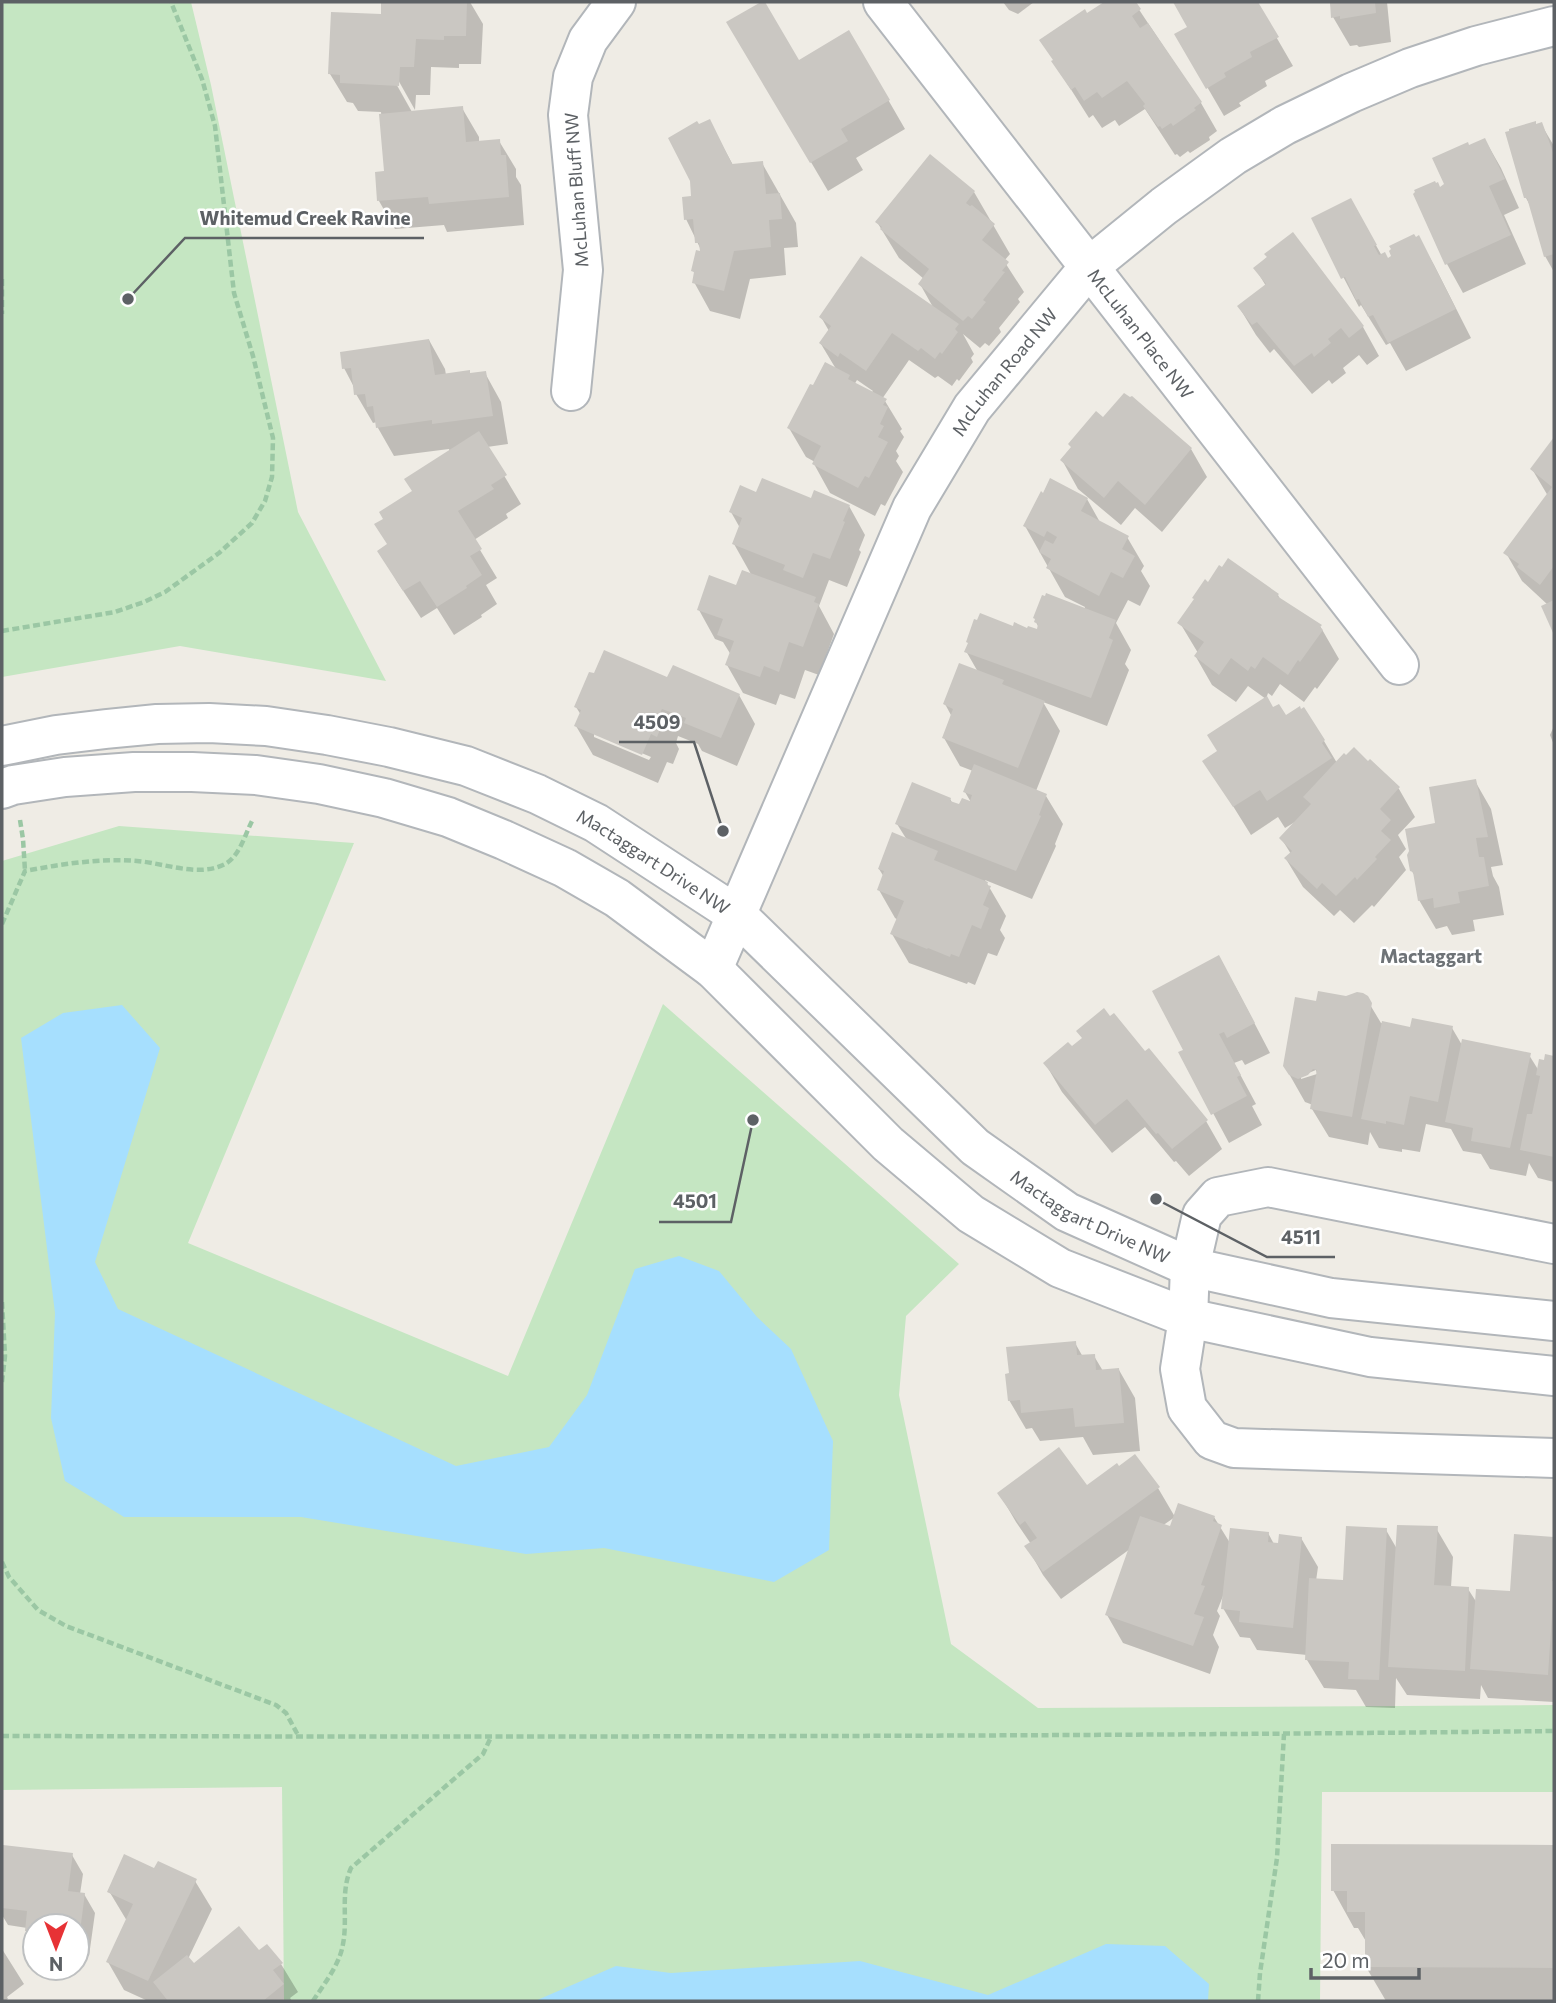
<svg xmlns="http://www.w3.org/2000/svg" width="1556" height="2003" font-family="Commissioner,sans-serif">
	<rect width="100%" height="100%" fill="#efece5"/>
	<g fill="#c5e6c2">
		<polygon points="2,2 191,2 211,85 298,512 386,681 180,646 2,677"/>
		<polygon points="119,826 354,843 188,1243 508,1376 663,1004 959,1264 906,1316 899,1395 951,1644 1038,1708 1554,1705 1554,1792 1322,1792 1320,2001 284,2001 282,1787 2,1790 2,861"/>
	</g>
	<g fill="#a6dffe">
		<polygon points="122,1005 160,1048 95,1262 118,1309 456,1466 549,1447 587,1395 635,1269 679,1256 719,1271 757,1317 791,1349 833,1441 829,1550 774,1582 604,1548 526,1554 301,1517 124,1517 65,1481 51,1418 55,1313 21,1038 63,1013"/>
		<polygon points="1106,1944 1165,1946 1209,1984 1208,2001 535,2001 616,1966 671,1973 860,1961 988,1995"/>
	</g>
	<g fill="#0003" fill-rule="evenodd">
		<polygon points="383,2 470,2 483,24 481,64 459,64 459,68 431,67 430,95 416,95 415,110 397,78 394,80 412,112 462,108 479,137 479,143 499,141 516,169 516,177 521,185 524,225 447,232 444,225 395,229 379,201 377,174 386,173 381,112 358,111 353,103 347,102 330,74 382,16"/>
		<polygon points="1003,2 1034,2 1018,14 1009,10"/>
		<polygon points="1107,2 1134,2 1201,103 1217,131 1209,137 1210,140 1190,153 1188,151 1180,157 1177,154 1175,155 1145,109 1119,126 1115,120 1102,128 1093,115 1089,118 1053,61 1087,15"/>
		<polygon points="1175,2 1256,2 1293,66 1265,81 1267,86 1239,103 1241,106 1224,116 1177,35 1190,27"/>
		<polygon points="1330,2 1387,2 1391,42 1359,47 1357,45 1350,46 1333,17"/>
		<polygon points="729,23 798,62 849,32 905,129 856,158 863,170 828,191"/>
		<polygon points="709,121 733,165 762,163 796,223 798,247 784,248 786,275 750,279 740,319 710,311 694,282 695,275 693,270 703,254 686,219 693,198 698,127"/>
		<polygon points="1541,124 1554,146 1554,272 1545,256 1532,209 1526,198 1536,126"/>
		<polygon points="1485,140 1501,168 1519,208 1504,215 1526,264 1463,293 1447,264 1415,194 1440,189 1446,185 1469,147"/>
		<path d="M974 192 1010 254 1004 261 1024 292 1018 299 1020 302 999 328 1001 332 989 346 985 343 980 348 963 334 974 354 971 358 973 362 959 381 957 379 952 386 938 376 935 378 909 360 882 399 885 401 902 429 900 431 904 437 896 451 899 456 896 461 903 472 885 506 881 504 875 516 830 493 814 464 815 462 806 457 789 428 814 388 836 369 821 344 829 331 821 317 934 309 920 284 924 279 899 258 877 222ZM857 380 873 391 871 393 854 385Z"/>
		<polygon points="1351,201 1382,256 1388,260 1418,237 1434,265 1471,338 1406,371 1390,343 1386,345 1361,305 1359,307 1313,219"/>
		<polygon points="1293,234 1363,327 1379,356 1367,365 1359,355 1343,368 1346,373 1332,384 1329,380 1312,394 1274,349 1270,353 1256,335 1239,307 1266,286 1255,268"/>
		<polygon points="429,340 445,369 446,375 469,371 471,375 485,373 501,402 508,444 487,447 521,504 506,514 508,518 474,540 497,578 486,585 497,604 481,615 482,617 454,635 437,608 421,618 396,580 389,545 414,492 450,452 449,449 394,456 378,428 377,422 373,423 356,394 355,389 344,368"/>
		<polygon points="1554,440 1554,631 1543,607 1548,605 1522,581 1506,553 1548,496 1532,469"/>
		<polygon points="1191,449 1207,477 1162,532 1135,508 1121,525 1078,489 1062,460"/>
		<polygon points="757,494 812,500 849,506 865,535 859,550 861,552 847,587 829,580 819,606 834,634 819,675 805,670 795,699 780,694 776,705 743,693 727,665 731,655 723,642 715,639 699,610 752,576 734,544 740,528 731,512"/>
		<polygon points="1087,499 1101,524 1127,537 1144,566 1141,571 1150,586 1140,606 1128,600 1116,623 1131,650 1125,664 1129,670 1107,726 1043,702 1060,731 1036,791 1046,796 1063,824 1055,844 1056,846 1032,899 985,880 1006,916 1000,930 1005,938 997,956 988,953 975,985 968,982 967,984 909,963 892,934 898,920 895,918 879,890 884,877 879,869 907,840 897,824 950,799 953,804 972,804 965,792 973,771 960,766 944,738 952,717 945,704 978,672 966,651 1014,628 1038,631 1039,628 1036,622 1084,610 1085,607 1065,597 1025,526"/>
		<polygon points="1278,595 1281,601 1320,626 1339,659 1317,689 1315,687 1304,702 1280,684 1272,696 1268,693 1266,699 1248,686 1236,702 1212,685 1196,657 1198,653 1180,623"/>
		<path d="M668 679 739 695 755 724 737 766 702 751 698 744 678 736 676 743 679 749 673 764 667 762 658 783 593 755 576 726 581 715 576 707ZM594 733 651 757 649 760 594 737Z"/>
		<polygon points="1273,710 1324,741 1337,763 1368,763 1370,761 1399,789 1415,817 1398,835 1406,849 1399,857 1406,870 1374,907 1372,905 1354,923 1340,910 1334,916 1303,887 1286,859 1291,854 1281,838 1295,822 1285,828 1278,817 1251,835 1205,761"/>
		<polygon points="1554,726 1554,745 1550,735"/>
		<polygon points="1475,781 1491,809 1503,865 1491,867 1493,876 1499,887 1504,915 1473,920 1475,931 1452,935 1447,926 1436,929 1419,900 1415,876 1411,870 1437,825"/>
		<polygon points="1235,986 1270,1053 1245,1065 1242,1060 1234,1063 1256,1104 1252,1106 1262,1125 1229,1143 1181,1053 1185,1050"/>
		<path d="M1346 997 1366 998 1381 1023 1412 1029 1452 1028 1462 1045 1529 1055 1539 1071 1545 1062 1546 1056 1554 1058V1182L1538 1178 1529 1163 1526 1176 1490 1169 1481 1154 1463 1151 1451 1129 1426 1124 1420 1152 1402 1149V1152L1379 1148 1370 1132 1368 1145 1329 1137 1312 1109 1313 1105 1305 1102 1288 1072 1317 1003ZM1316 1070 1317 1074 1301 1079V1076Z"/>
		<polygon points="1071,1049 1206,1121 1222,1149 1189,1176 1176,1161 1174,1162 1145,1127 1112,1153 1062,1092 1045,1063"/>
		<polygon points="1075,1343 1083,1357 1094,1356 1103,1371 1119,1370 1135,1398 1140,1451 1093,1455 1083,1437 1040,1441 1032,1428 1026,1429 1009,1400"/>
		<polygon points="1135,1456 1158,1488 1175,1517 1162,1526 1171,1529 1214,1517 1230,1543 1268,1533 1274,1544 1301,1538 1318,1567 1316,1581 1345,1582 1386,1530 1397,1549 1436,1528 1453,1557 1451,1587 1468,1589 1477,1603 1512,1593 1553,1539 1554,1702 1488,1698 1481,1685 1480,1699 1407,1695 1396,1678 1395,1708 1366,1707 1356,1690 1324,1688 1307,1660 1307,1655 1257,1650 1250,1638 1240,1637 1223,1608 1223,1596 1217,1611 1220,1616 1213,1635 1219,1647 1210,1674 1123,1643 1107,1615 1130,1549 1061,1599 1043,1575 1027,1547 1031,1544 1016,1522 999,1493 1086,1488"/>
		<polygon points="1333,1845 1554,1847 1554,2001 1386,2001 1366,1967 1367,1943 1358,1928 1354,1928 1333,1890"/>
		<polygon points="4,1847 72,1855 83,1874 80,1894 84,1894 95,1913 89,1956 77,1954 77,1926 35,1926 35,1945 27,1931 27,1928 8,1925 2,1915 2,1868"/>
		<polygon points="155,1871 195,1881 212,1909 188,1959 193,1966 259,1953 281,1964 298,1992 290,1998 292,2001 148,2001 124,1990 108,1962 127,1921 109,1891"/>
		<polygon points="2,1949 24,1984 7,1997 8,1999 5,2001 2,2001"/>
	</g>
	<g fill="#cac7c2">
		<polygon points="381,2 467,2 466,36 444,36 444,40 416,39 414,67 400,67 399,86 340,83 340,75 328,74 331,12 381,14"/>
		<polygon points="761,2 765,2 799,60 849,30 890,100 841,129 848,141 810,163 726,22"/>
		<polygon points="1104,2 1136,2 1141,9 1132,16 1140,28 1148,23 1202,102 1194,108 1196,110 1173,126 1171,123 1162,129 1160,126 1158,127 1143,106 1145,104 1127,81 1102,98 1097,92 1084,101 1075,87 1071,90 1051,61 1053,60 1039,40 1085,9 1087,13"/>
		<polygon points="1173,2 1258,2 1279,37 1250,52 1252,57 1224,73 1226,77 1206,89 1174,34 1187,27"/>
		<polygon points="1330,2 1375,2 1376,13 1340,19 1340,16 1331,18"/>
		<polygon points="463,106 466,142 500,139 501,155 506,155 509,197 429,204 428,197 377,201 375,172 384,171 379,114"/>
		<polygon points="710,119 732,164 763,161 766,194 780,193 782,219 769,220 771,247 734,251 724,291 692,283 694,272 691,271 696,250 700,251 699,243 695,243 693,219 684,220 682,197 691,196 690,181 668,138 697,121 699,124"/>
		<polygon points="1536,121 1536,124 1542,122 1554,155 1554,254 1544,257 1527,198 1524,198 1505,132 1509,131 1509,129"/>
		<polygon points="1485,138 1505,179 1489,186 1511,235 1445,265 1413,194 1415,192 1414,190 1435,181 1436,183 1438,182 1440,187 1444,184 1432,158 1468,142 1469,145"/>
		<polygon points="930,154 975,191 966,203 970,206 972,205 995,224 982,240 1009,262 1002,271 1005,272 983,300 986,302 972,319 968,316 963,321 918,284 929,269 880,229 882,227 875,222"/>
		<polygon points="1351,198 1377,245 1374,246 1379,255 1385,252 1388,258 1391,256 1389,251 1391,249 1389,246 1414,234 1416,237 1419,235 1456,309 1388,343 1373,315 1368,317 1359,299 1356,300 1345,277 1341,279 1311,218"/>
		<polygon points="1293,232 1364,326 1349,338 1341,328 1328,339 1331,343 1314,357 1312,353 1294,366 1257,322 1252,325 1237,306 1266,284 1253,268 1267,257 1264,254"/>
		<polygon points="861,256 959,324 955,329 958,332 942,354 940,352 935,359 921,348 918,351 892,333 866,371 840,353 838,357 819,343 831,326 819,317"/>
		<polygon points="429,339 435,375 470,370 470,373 486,371 493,416 432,424 432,420 376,428 373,406 367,407 365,394 354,395 351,368 342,369 340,352"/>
		<polygon points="825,362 850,375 848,379 887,399 883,405 888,407 880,424 884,426 878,437 888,442 869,478 865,476 858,488 812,464 821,446 787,428 810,384 813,385"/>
		<polygon points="1124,393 1130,397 1132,396 1192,448 1145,505 1118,481 1104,498 1060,460 1071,447 1068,444 1096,411 1103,417"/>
		<polygon points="479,431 507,475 491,485 494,489 458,511 482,549 470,556 482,575 466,586 467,588 437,607 420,581 403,591 377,551 387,544 374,524 383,519 379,512 412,491 404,479"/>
		<polygon points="1554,437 1554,566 1540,585 1517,567 1519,564 1503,553 1552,487 1530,469"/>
		<polygon points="762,478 811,498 814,490 850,505 843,521 845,522 830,559 813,553 803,578 783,570 785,565 732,544 742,518 729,512 740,485 756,492"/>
		<polygon points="1050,478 1088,498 1081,511 1129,536 1122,549 1135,556 1123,578 1111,572 1099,596 1046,568 1051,559 1039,552 1045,540 1053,544 1057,537 1047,531 1044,537 1023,526 1041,491 1043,493"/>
		<polygon points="1228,558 1279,594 1277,596 1322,625 1320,627 1323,630 1300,662 1298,660 1288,675 1263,657 1255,669 1251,666 1248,671 1231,658 1219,675 1194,656 1204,642 1177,623 1194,599 1192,598 1205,579 1208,582 1219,565 1222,567"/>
		<polygon points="742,570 816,597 814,602 819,604 803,647 789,642 779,672 764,666 760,677 725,665 734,641 717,635 723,619 697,610 709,575 736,585"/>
		<polygon points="1046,593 1116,620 1109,638 1113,640 1091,698 964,652 968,643 966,642 974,619 977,620 980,613 1013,626 1014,622 1027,628 1028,626 1037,629 1038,624 1034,622 1035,619 1033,618 1042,595 1045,596"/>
		<polygon points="1554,600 1554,635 1541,606"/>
		<polygon points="604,650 667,677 673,665 740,694 721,738 684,723 686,718 662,709 658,717 664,720 657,737 651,734 642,755 574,726 581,710 574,707 589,672 594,673"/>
		<polygon points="959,663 1004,680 1002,684 1045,701 1018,768 942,738 953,709 943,704"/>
		<polygon points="1267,696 1273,707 1279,704 1286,715 1300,706 1301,709 1304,707 1325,740 1322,743 1332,758 1267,801 1260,790 1233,807 1202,761 1217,751 1207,735"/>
		<polygon points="1354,747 1368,761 1370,759 1400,787 1380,809 1391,820 1381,831 1391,840 1375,857 1377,859 1357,880 1355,877 1336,896 1322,883 1317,889 1284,858 1292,851 1279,838 1311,804 1303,797 1344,753 1346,755"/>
		<polygon points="974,764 1047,794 1039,815 1041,816 1016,871 895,824 912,782 951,798 950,801 959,804 962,798 970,801 972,795 963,792"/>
		<polygon points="1476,779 1488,837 1476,838 1479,857 1484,857 1489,886 1458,892 1460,903 1434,908 1433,898 1418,901 1413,872 1410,871 1407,855 1409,851 1405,829 1435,823 1429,787"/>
		<polygon points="892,832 938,851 934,860 988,882 987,885 991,886 983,905 989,908 981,929 972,925 959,957 951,954 950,957 928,948 927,949 890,934 904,901 877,890 884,871 878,869"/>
		<polygon points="1219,955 1255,1023 1227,1038 1224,1032 1219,1034 1241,1075 1237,1077 1247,1096 1211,1115 1178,1052 1183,1050 1152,991"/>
		<polygon points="1318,991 1346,996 1357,992 1363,993 1368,996 1372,1003 1352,1117 1310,1109 1317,1070 1313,1069 1308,1075 1298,1079 1289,1075 1283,1066 1295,997 1316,1001"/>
		<polygon points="1104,1008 1110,1016 1114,1013 1145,1051 1149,1048 1208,1120 1172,1149 1158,1133 1156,1134 1127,1099 1095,1125 1043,1063 1068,1042 1072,1046 1082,1038 1076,1031"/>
		<polygon points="1412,1018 1453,1026 1438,1102 1410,1096 1404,1125 1386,1121 1386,1124 1361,1119 1382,1021 1410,1027"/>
		<polygon points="1462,1039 1531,1053 1510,1148 1471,1141 1473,1128 1445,1122"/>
		<polygon points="1545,1054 1554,1056 1554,1157 1520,1150 1527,1114 1532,1114 1540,1076 1536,1075 1539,1059 1544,1060"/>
		<polygon points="1076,1341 1077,1355 1095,1354 1096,1370 1119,1368 1124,1423 1075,1427 1073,1408 1021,1413 1020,1400 1008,1401 1005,1374 1009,1373 1006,1347"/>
		<polygon points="1059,1447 1087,1485 1117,1463 1119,1466 1135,1454 1160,1487 1043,1572 1024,1546 1037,1538 1025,1521 1020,1525 997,1493"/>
		<polygon points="1178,1503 1215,1516 1213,1521 1222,1525 1201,1585 1205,1586 1194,1614 1204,1617 1193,1646 1105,1615 1140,1516 1170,1526"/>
		<polygon points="1397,1525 1438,1526 1434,1585 1469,1587 1465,1671 1388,1667"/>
		<polygon points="1346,1526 1387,1528 1379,1680 1348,1679 1349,1662 1305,1660 1309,1578 1343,1580"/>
		<polygon points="1230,1528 1269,1532 1268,1542 1278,1543 1279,1534 1302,1537 1293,1628 1239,1622 1240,1611 1221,1609"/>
		<polygon points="1514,1534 1554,1537 1552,1581 1554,1581 1554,1585 1548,1675 1470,1669 1476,1589 1510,1591"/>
		<polygon points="1331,1844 1554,1845 1554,1968 1365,1967 1365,1912 1347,1912 1347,1891 1331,1891"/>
		<polygon points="3,1845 73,1853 68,1891 85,1893 79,1939 77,1939 77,1926 35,1926 35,1932 25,1931 27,1911 2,1908"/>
		<polygon points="124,1854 154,1868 158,1861 197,1879 148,1981 106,1962 133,1904 107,1892"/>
		<polygon points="239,1926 259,1950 267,1944 283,1963 273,1970 284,1984 263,2001 168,2001 153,1982 187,1955 194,1963"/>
	</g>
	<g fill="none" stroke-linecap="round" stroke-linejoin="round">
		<defs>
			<g id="minor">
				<path id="s1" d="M883 2 1399 665"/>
				<polyline points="571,391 583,270 568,115 573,77 588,40 616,2"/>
				<path id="s2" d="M713 969 912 508 972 408 1090 266 1164 206 1233 156 1285 125 1351 93 1410 68 1476 46 1554 26"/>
				<polyline points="1554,1244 1268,1187 1218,1197 1202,1215 1190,1267 1188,1318 1180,1369 1187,1408 1212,1440 1234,1448 1554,1458"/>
			</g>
			<g id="tertiary">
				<path id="s3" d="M2 746 56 735 106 729 157 724 209 723 266 726 327 735 389 747 466 766 537 794 596 823 737 915 975 1147 1067 1212 1190 1267 1331 1298 1554 1321"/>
				<polyline points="2,789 13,785 65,777 134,772 192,772 256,775 319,784 384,798 448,817 504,840 565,868 617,898 713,969 888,1144 971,1214 1060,1268 1188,1318 1370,1357 1554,1376"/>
			</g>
		</defs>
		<use href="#minor" stroke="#b2b6ba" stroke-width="42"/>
		<use href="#tertiary" stroke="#b2b6ba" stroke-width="42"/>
		<g stroke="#9bc7a4" stroke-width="4.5" stroke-dasharray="7 3.5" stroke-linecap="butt">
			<polyline points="2,279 2,314"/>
			<polyline points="2,631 115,612 144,602 165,592 219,553 252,523 265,501 272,477 273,438 253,356 234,293 215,126 202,79 171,2"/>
			<polyline points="20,820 23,839 25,871"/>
			<path d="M2 924 25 871C62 864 100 858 137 861 164 863 197 877 223 865 239 858 244 837 252 821"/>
			<polyline points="2,1302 5,1356 2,1382"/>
			<polyline points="2,1562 9,1577 38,1610 66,1626 276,1705 286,1713 299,1737"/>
			<path d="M2 1736C519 1737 1037 1737 1554 1731"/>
			<path d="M313 2001C324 1984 340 1964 343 1944 348 1918 340 1893 351 1868L483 1754 491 1737"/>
			<polyline points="1258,2001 1260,1973 1277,1858 1284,1734"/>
		</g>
		<use href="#minor" stroke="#fff" stroke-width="38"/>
		<use href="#tertiary" stroke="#fff" stroke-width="38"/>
	</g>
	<g text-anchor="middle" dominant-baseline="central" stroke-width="5" stroke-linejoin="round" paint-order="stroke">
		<g font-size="18" fill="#5d6165" stroke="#fff">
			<text transform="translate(576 190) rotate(-94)">McLuhan Bluff NW</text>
			<text stroke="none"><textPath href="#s1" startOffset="420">McLuhan Place NW</textPath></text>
			<text stroke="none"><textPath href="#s2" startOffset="667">McLuhan Road NW</textPath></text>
			<text stroke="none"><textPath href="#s3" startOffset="681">Mactaggart Drive NW</textPath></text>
			<text stroke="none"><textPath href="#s3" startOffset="1248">Mactaggart Drive NW</textPath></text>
		</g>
		<g font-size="19" font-weight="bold" fill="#6e7377" stroke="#fff">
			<text x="1431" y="955">Mactaggart</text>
		</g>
	</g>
	<path fill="none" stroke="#5d6165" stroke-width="2.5" d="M128 299L185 238H424M723 831L694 742H619M753 1120L731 1222H659M1156 1199L1267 1257H1335"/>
	<g fill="#5d6165" stroke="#fff" stroke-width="2.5">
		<circle cx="128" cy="299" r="7"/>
		<circle cx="723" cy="831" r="7"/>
		<circle cx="753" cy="1120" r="7"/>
		<circle cx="1156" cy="1199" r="7"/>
	</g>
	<g font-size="19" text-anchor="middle" font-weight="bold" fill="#5d6165" stroke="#fff" stroke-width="5" stroke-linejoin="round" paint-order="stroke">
		<text x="305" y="225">Whitemud Creek Ravine</text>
		<text x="657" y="729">4509</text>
		<text x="695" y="1208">4501</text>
		<text x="1301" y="1244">4511</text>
	</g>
	<rect width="1556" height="2003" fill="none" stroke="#5d6165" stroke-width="7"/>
	<g transform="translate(56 1947) rotate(180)"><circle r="33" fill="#ffffff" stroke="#bec0c1" stroke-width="2"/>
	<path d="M0-5L12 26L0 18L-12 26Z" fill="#e73235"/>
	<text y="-10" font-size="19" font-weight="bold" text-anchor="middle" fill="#5d6165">N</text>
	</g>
	<path d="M1311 1968v10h108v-10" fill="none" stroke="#5d6165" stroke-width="3.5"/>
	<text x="1322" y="1968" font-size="21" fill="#5d6165" stroke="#ffffff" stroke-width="5" paint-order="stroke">20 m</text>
</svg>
